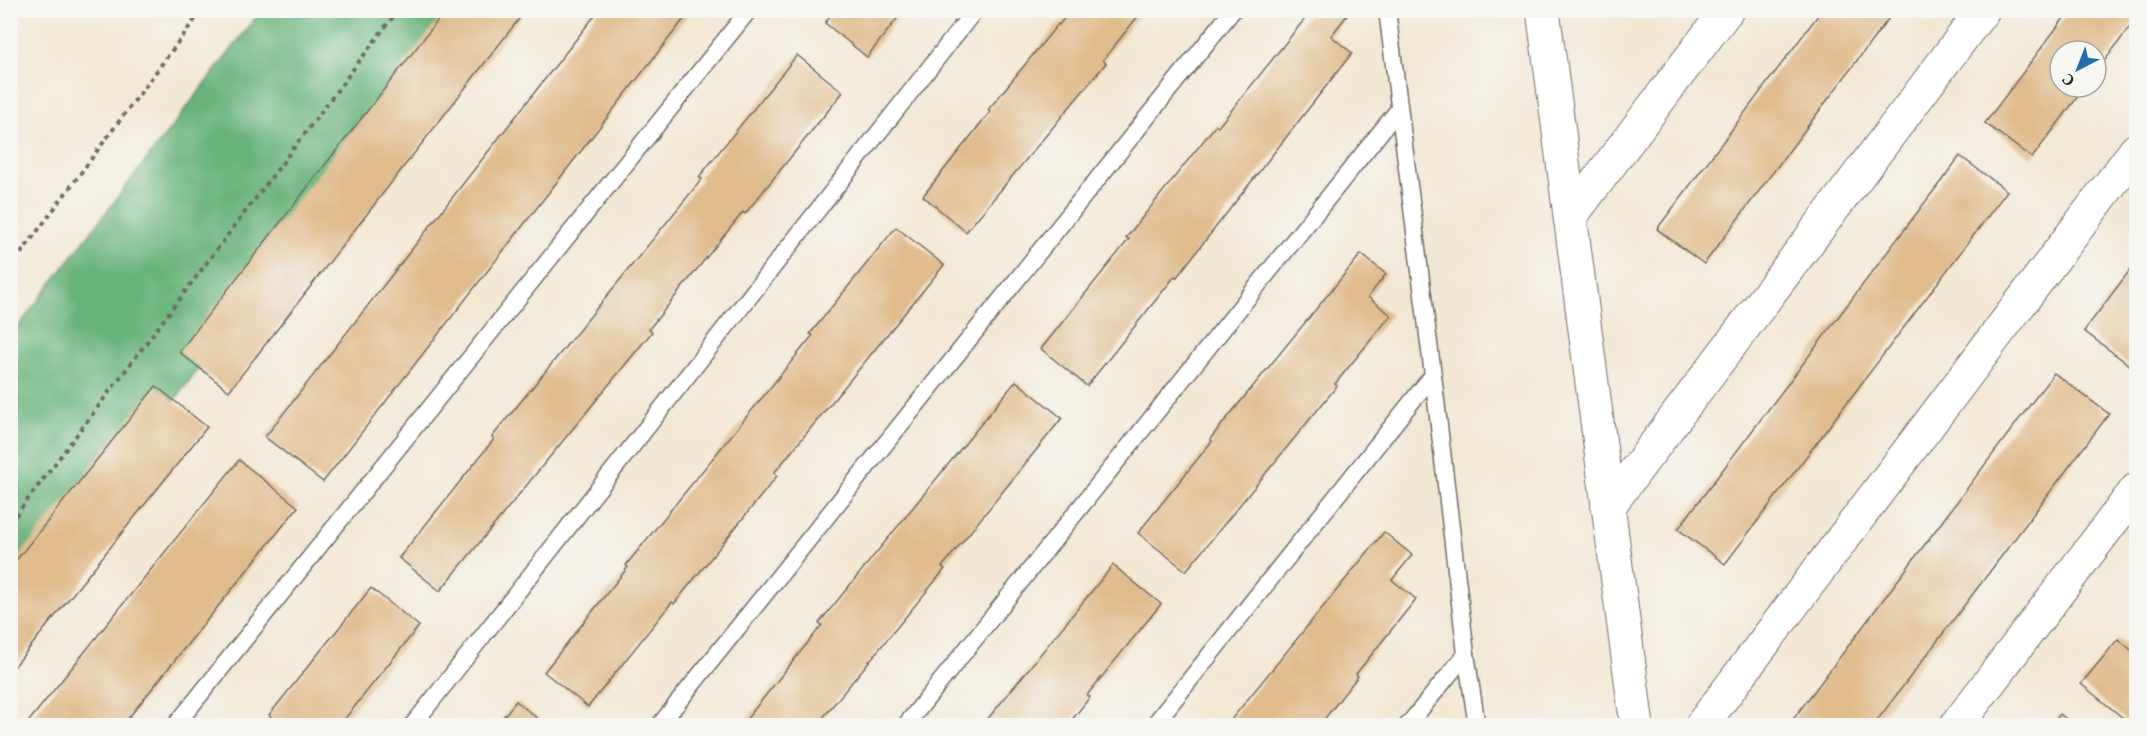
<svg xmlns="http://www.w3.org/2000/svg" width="2147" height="736" font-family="Vollkorn,serif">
	<rect width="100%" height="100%" fill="#f6f6f2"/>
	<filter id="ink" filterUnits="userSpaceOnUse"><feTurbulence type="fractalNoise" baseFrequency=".0167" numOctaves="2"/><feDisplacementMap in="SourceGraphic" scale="12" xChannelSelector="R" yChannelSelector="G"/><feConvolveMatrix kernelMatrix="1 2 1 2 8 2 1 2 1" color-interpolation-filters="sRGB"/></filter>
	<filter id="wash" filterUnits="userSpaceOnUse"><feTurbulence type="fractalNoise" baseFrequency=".008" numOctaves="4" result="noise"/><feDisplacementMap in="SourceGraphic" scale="24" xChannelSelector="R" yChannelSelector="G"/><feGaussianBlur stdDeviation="1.35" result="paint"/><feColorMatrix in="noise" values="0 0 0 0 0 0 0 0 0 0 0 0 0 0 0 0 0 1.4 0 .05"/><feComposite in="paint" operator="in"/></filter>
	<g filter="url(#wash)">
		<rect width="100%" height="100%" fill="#f3e8d4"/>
		<polygon fill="#69b47c" stroke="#4a7054" stroke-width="1.5" points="261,11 467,11 11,618 10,337"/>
		<g id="blocks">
			<g fill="#e0bc8c">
				<polygon points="446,10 526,10 229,391 179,352"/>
				<polygon points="599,10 691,10 323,482 265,437"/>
				<polygon points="835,10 904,10 867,57 825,23"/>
				<polygon points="1071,10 1143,10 1103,60 1106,63 966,232 923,196 990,112 988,110 1058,24 1059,25"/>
				<polygon points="1312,10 1343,10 1348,14 1331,36 1352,53 1176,278 1175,276 1087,386 1041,349 1129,239 1126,238 1216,125 1218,127"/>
				<polygon points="1822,10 1895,10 1704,264 1657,229"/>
				<polygon points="2070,10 2136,10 2136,19 2096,72 2096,51 2060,51 2060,87 2085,87 2032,158 1985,123"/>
				<polygon points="797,55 843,92 745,214 743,212 649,329 652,332 440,591 399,558 494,439 492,437 702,179 699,177"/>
				<polygon points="1960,156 2007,191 1725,564 1678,529"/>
				<polygon points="896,227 944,265 774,473 777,476 674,604 672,602 588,707 544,672 628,567 626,565 813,335 810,334"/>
				<polygon points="1361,254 1386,274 1368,297 1391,315 1335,384 1337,386 1186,571 1138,533 1212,441 1210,439"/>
				<polygon points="2136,262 2136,370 2084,331"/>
				<polygon points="2054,373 2109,414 1873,726 1788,726"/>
				<polygon points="1016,381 1062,418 942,567 945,569 816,726 741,726 822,625 819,623"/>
				<polygon points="156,386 207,427 10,672 10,568"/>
				<polygon points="239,460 298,507 122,726 25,726"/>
				<polygon points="1384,532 1412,555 1392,580 1416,599 1356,674 1358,676 1319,726 1226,726"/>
				<polygon points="1113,565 1161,604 1087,695 1090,697 1067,726 982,726"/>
				<polygon points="371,588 419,626 339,726 264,726 271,717 269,715"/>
				<polygon points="2118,639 2136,654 2136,726 2133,726 2081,684"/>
				<polygon points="516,701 547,726 496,726"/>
				<polygon points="2060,714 2075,726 2051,726"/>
			</g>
		</g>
	</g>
	<g filter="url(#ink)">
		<use href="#blocks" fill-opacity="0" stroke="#716d66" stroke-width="1.5"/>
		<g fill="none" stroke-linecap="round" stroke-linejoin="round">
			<defs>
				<g id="service">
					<polyline points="1387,10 1433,375 1466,654 1477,726"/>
					<polyline points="175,726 749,10"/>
					<polyline points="412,726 975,10"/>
					<polyline points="659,726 1233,10"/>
					<polyline points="905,726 1399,109"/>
					<polyline points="1153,726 1433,375"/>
					<polyline points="1407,726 1466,654"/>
				</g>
				<g id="minor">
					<polyline points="1543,10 1637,726"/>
					<polyline points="1570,217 1727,10"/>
					<polyline points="1608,507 1983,10"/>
					<polyline points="1701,726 2136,150"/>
					<polyline points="1956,726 2136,490"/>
				</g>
			</defs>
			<use href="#service" stroke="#716d66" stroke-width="19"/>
			<use href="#minor" stroke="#716d66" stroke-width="35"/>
			<g stroke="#716d66" stroke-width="4" stroke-dasharray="4.5 4.5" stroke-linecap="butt">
				<polyline points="10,268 202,10"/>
				<polyline points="10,523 398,10"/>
			</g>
			<use href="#service" stroke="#fff" stroke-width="16"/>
			<use href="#minor" stroke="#fff" stroke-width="33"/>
		</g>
	</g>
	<rect width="2147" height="736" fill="none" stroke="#f6f6f2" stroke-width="36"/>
	<g transform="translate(2078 69) rotate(222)"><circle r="28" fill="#f6f6f2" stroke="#a5a5a2" stroke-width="1.5"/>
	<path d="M0-4.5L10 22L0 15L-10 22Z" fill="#1f6fb2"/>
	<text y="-9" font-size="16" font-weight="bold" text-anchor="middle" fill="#2b2b2b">С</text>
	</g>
</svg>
